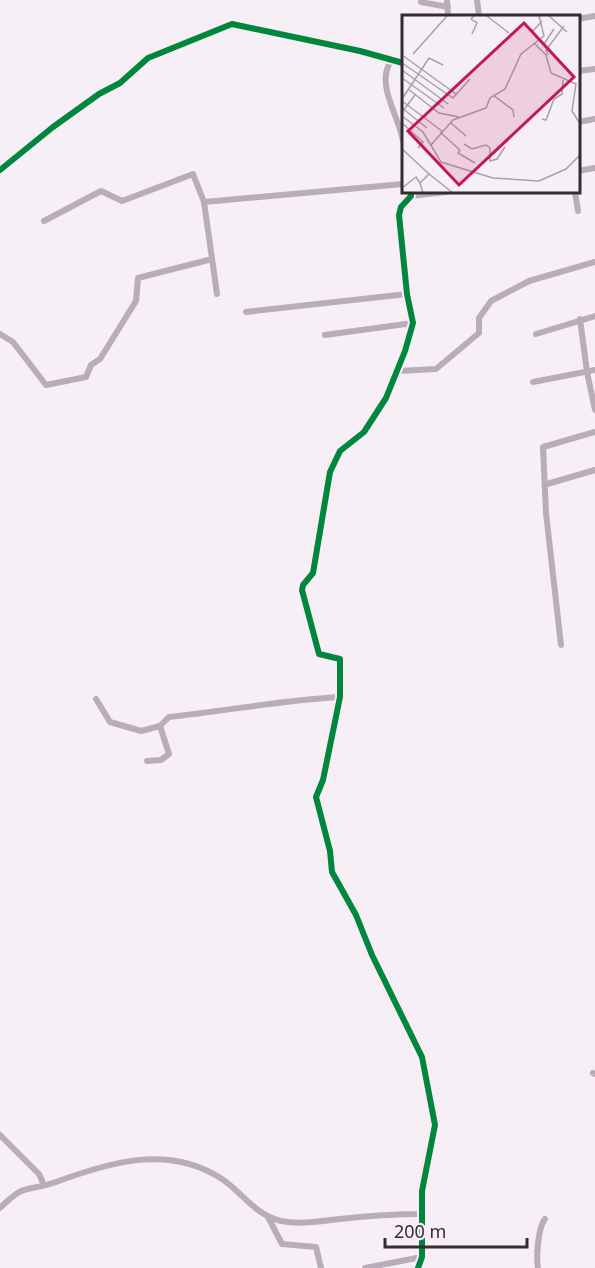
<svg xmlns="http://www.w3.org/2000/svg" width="595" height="1268" font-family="'Noto Sans',sans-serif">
	<rect width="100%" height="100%" fill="#f6eff5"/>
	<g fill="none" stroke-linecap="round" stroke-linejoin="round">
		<g stroke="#baacb9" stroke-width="6">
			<polyline points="447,0 448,16"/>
			<polyline points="477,0 479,16"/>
			<polyline points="421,2 448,7"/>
			<polyline points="578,19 595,16"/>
			<path d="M391 61C375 84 399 116 403 141"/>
			<polyline points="578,71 595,69"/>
			<polyline points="578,122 595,119"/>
			<polyline points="0,170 53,127 99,94 120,83 148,58 232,24 360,51 403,63"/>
			<polyline points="578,171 595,168"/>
			<polyline points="575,192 578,211"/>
			<polyline points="411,196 446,192"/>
			<polyline points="204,202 403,184"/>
			<polyline points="44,221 101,191 122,201 193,174 204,202 217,294"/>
			<polyline points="246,312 407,294"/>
			<polyline points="580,319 587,372 595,410"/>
			<polyline points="0,334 13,342 46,385 86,377 91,365 100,359 136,301 138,278 212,259"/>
			<polyline points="536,334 595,316"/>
			<polyline points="325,335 413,323"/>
			<polyline points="398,371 436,369 479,333 479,318 491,301 529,281 595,262"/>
			<polyline points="533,382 595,370"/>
			<polyline points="547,484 595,470"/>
			<polyline points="561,645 546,513 543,447 595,432"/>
			<path d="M96 699 110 722 141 731 160 726 169 717C226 711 282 700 340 697"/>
			<polyline points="147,761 161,760 169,754 160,726"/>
			<polyline points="593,1073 595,1074"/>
			<polyline points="0,1135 39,1174 44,1185"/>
			<path d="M0 1208C27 1181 26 1193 56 1182 110 1162 169 1144 222 1179 244 1194 255 1215 281 1221 301 1225 321 1221 340 1219 367 1216 395 1214 422 1214V1191L435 1125 422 1057 372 955 356 915 332 872 330 851 316 797 323 780 340 697V659L319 654 302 590 303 585 313 573 330 472 340 451 364 432 386 398 405 351 413 323 407 294 399 215 401 207 411 196V192"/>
			<polyline points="268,1217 282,1244 316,1247 321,1268"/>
			<polyline points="365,1268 422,1257"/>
			<path d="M538 1268C536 1257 538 1227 545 1219"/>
		</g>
		<polyline stroke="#baacb9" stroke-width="8" points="418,1268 422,1257 422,1214"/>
		<defs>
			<g id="cycleway">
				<polyline points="0,170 53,127 99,94 120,83 148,58 232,24 360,51 403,63"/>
				<polyline points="411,192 411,196 401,207 399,215 407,294 413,323 405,351 386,398 364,432 340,451 330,472 313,573 303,585 302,590 319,654 340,659 340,697 323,780 316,797 330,851 332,872 356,915 372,955 422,1057 435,1125 422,1191 422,1257 418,1268"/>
			</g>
		</defs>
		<use href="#cycleway" stroke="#f9ecf7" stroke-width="10"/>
		<use href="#cycleway" stroke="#00873e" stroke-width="6"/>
	</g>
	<g transform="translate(402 15)">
		<rect width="178" height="178" fill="#f6eff5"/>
		<path fill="none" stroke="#a8a1a7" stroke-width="1.5" d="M85 1 107 18M147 1 165 17M123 9 131 16 140 6M70 19 75 8 69 4 72 1M132 28 144 40 149 58 174 69 170 96 179 110M142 29 152 14M11 39 45 1M0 40 54 79M146 40 144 35 162 11M0 48 51 83 68 64M0 55 46 89M0 63 42 93M6 74 37 98 57 102M91 80 111 95 112 102M0 84 27 43 41 50M0 86 40 116M0 93 25 113M0 97 13 80M0 101 21 117 39 147 91 163 137 166 164 154 179 139M140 104 144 105 152 84 160 79 161 65M0 108 21 127 16 133M49 108 64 121M38 117 58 135 56 138 73 148M62 129 70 134 84 130 88 133V146L95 144 103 132M29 130 51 105 84 93 88 83 103 74 119 39 142 21 137 1M0 134 27 159 18 168 21 178M27 159 51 178M0 173 14 162 18 168"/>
		<path fill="#c2185b" fill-opacity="0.15" stroke="#c2185b" stroke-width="3" d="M122 8 172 62 57 170 6 116Z"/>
		<rect width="178" height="178" fill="none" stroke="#322d31" stroke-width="3"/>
	</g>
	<path d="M385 1238v9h142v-9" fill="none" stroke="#322d31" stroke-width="3"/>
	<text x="394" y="1238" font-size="18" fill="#322d31" stroke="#f9ecf7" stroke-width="4.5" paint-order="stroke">200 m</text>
</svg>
